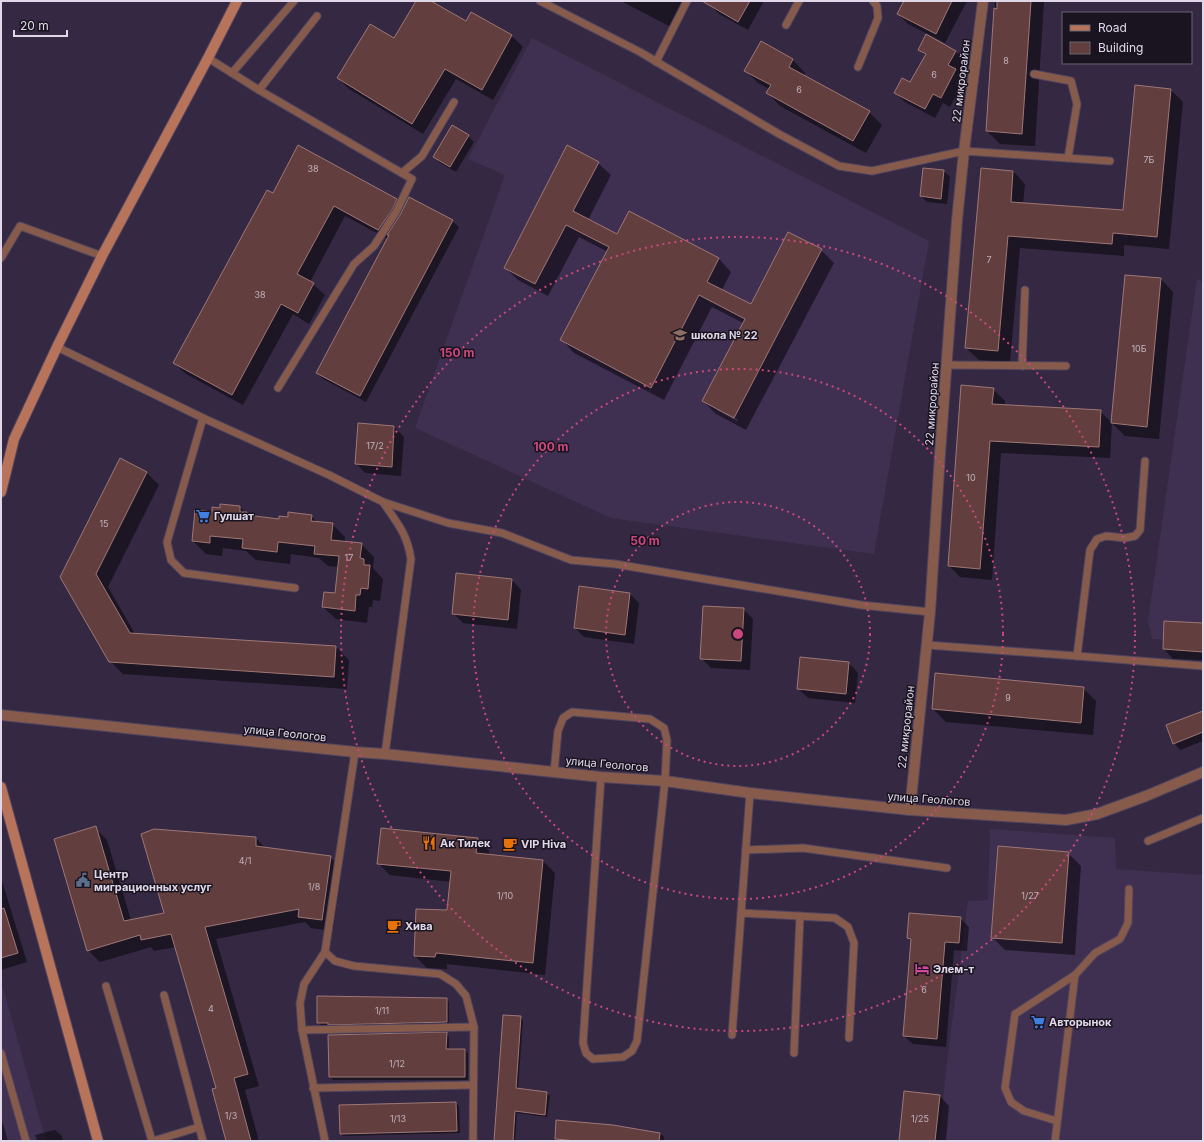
<svg xmlns="http://www.w3.org/2000/svg" width="1204" height="1142" font-family="Inter,sans-serif">
	<rect width="100%" height="100%" fill="#352843"/>
	<g fill="#3f3051">
		<polygon points="532,38 929,241 874,554 611,518 415,428 505,175 468,159"/>
		<polygon points="1197,279 1203,282 1203,642 1152,639 1148,621"/>
		<polygon points="990,829 1115,838 1116,869 1203,875 1203,1141 939,1141 947,1062 968,901 988,900"/>
		<polygon points="1,981 46,1141 1,1141"/>
	</g>
	<g fill="#0007" fill-rule="evenodd">
		<polygon points="417,1 429,1 467,23 471,14 512,36 523,47 493,100 456,79 423,134 349,89 338,78 394,40"/>
		<polygon points="621,1 683,1 669,26"/>
		<polygon points="711,1 764,1 748,30 719,14 709,4"/>
		<polygon points="905,1 967,1 945,43 908,24 898,14"/>
		<polygon points="995,1 1044,1 1035,146 1000,144 987,131"/>
		<polygon points="761,43 793,60 805,73 804,76 869,112 882,125 866,153 780,106 768,93 769,89 758,83 746,71"/>
		<polygon points="919,50 955,51 965,61 959,73 965,79 950,107 943,103 935,118 905,102 895,93 911,84 926,56"/>
		<polygon points="1171,90 1183,102 1169,249 1124,245 1124,256 1020,248 1010,363 979,360 966,348 1013,171 1025,184 1023,204 1124,211"/>
		<polygon points="468,136 474,142 456,172 440,163 434,157"/>
		<path d="M598 163 611 175 588 220 617 235 629 212 719 259 731 272 722 290 751 306 821 250 834 263 746 430 716 414 703 401 743 323 712 307 664 400 574 353 562 340 608 252 579 237 548 296 518 280 505 268ZM717 408 738 420 737 421 717 410Z"/>
		<polygon points="944,171 950,177 947,204 927,202 921,196"/>
		<polygon points="273,194 396,199 405,208 410,198 452,221 459,227 366,402 323,379 317,373 388,239 345,216 310,282 313,284 325,295 309,324 293,314 243,405 186,374 174,363"/>
		<polygon points="1161,279 1173,292 1159,439 1125,436 1112,423 1110,458 1001,453 992,580 960,577 949,566 993,389 1005,401 1005,406 1100,411 1112,423"/>
		<polygon points="359,424 394,427 404,437 401,476 365,473 356,463"/>
		<polygon points="147,473 159,485 108,587 135,634 336,647 349,660 347,689 123,674 110,661 61,577"/>
		<polygon points="240,507 250,517 280,520 311,516 318,523 332,524 345,537 345,542 361,544 374,557 373,568 383,579 380,601 373,600 372,607 369,607 367,623 336,619 323,607 335,595 338,567 328,566 319,558 291,554 290,564 256,560 246,551 223,548 222,556 206,554 193,541 213,513"/>
		<polygon points="512,580 521,590 517,629 463,623 453,613"/>
		<polygon points="630,594 639,603 634,644 584,637 575,628"/>
		<polygon points="743,609 753,619 750,670 711,668 701,658"/>
		<polygon points="1203,624 1203,660 1173,659 1164,649"/>
		<polygon points="849,663 858,673 855,703 808,698 798,688"/>
		<polygon points="1083,688 1096,701 1093,735 946,722 933,709"/>
		<polygon points="1203,713 1203,741 1180,750 1174,743"/>
		<polygon points="95,828 107,840 131,920 165,914 256,838 266,849 330,857 342,868 333,931 311,928 305,922 216,939 259,1086 245,1090 259,1141 227,1141 217,1089 176,947 154,951 151,947 100,962 88,950"/>
		<polygon points="477,839 489,851 489,855 543,861 555,873 545,975 447,964 447,969 427,968 415,956 448,911 451,882 390,875 378,863"/>
		<polygon points="1068,853 1081,866 1075,955 1005,950 992,937"/>
		<polygon points="1,878 27,962 1,970"/>
		<polygon points="960,918 969,927 967,951 954,950 946,1047 913,1044 904,1036 912,942 908,938"/>
		<polygon points="447,999 449,1002 449,1025 332,1027 330,1025 321,1025 318,1022"/>
		<polygon points="520,1017 523,1020 518,1089 547,1093 550,1096 547,1117 517,1113 515,1141 495,1141"/>
		<polygon points="446,1033 449,1036 449,1050 465,1050 468,1053 468,1080 333,1080 330,1077"/>
		<polygon points="940,1096 949,1106 946,1141 900,1141"/>
		<polygon points="456,1103 459,1106 460,1133 343,1136 341,1133 340,1106"/>
		<polygon points="1,1117 8,1141 1,1141"/>
		<polygon points="613,1126 661,1134 664,1137 664,1141 558,1141 556,1139"/>
		<polygon points="55,1130 62,1136 63,1141 37,1141 35,1135"/>
	</g>
	<g fill="#623f3e" stroke="#9e7776">
		<polygon points="416,1 431,1 466,21 471,12 512,35 482,90 445,69 412,124 337,78 370,24 394,38"/>
		<polygon points="702,1 750,1 738,22"/>
		<polygon points="904,1 952,1 936,34 897,14"/>
		<polygon points="997,1 1031,1 1022,134 986,131 994,8 997,9"/>
		<polygon points="926,34 956,51 948,65 956,69 941,98 933,94 925,109 894,93 902,78 910,82 926,54 918,50"/>
		<polygon points="761,41 793,59 789,67 870,111 853,141 766,93 771,85 744,71"/>
		<polygon points="1135,85 1171,89 1157,237 1113,233 1112,244 1008,236 998,351 965,348 981,168 1013,171 1011,202 1123,210"/>
		<polygon points="452,125 469,135 450,167 433,157"/>
		<polygon points="298,145 397,199 392,210 378,230 334,206 297,274 314,283 298,313 281,304 232,395 173,363 267,190 273,193"/>
		<polygon points="567,145 599,162 573,211 617,234 629,211 719,258 707,282 751,304 788,232 822,249 734,418 702,401 745,319 699,295 651,388 560,340 609,247 566,225 535,284 504,268"/>
		<polygon points="923,168 944,170 941,199 920,196"/>
		<polygon points="409,197 453,220 360,396 316,373 389,235 387,235 400,215"/>
		<polygon points="1125,275 1161,278 1147,427 1111,423"/>
		<polygon points="961,385 994,388 992,404 1101,410 1099,447 990,441 980,569 948,566"/>
		<polygon points="358,423 394,426 392,467 355,464"/>
		<polygon points="120,458 147,472 96,574 130,633 336,646 334,677 109,662 60,577"/>
		<polygon points="220,504 240,506 240,512 247,512 247,515 279,519 279,516 288,517 288,512 312,515 311,521 333,523 331,540 362,543 360,558 364,559 364,565 370,565 368,589 361,588 360,595 356,595 355,611 322,607 324,592 335,593 339,556 314,554 315,546 278,542 277,552 242,548 243,539 210,536 210,543 192,541 195,510 212,512 212,507 220,508"/>
		<polygon points="456,573 512,579 508,620 452,614"/>
		<polygon points="579,586 630,593 625,635 574,628"/>
		<polygon points="703,606 744,608 741,661 700,659"/>
		<polygon points="1164,621 1203,623 1203,652 1163,649"/>
		<polygon points="800,657 849,662 846,694 797,689"/>
		<polygon points="935,673 1084,687 1081,723 932,709"/>
		<polygon points="1203,711 1203,732 1173,744 1166,725"/>
		<polygon points="96,826 124,921 164,913 141,834 154,829 256,837 256,846 331,856 322,920 298,917 299,909 205,927 248,1074 234,1078 251,1141 226,1141 212,1089 216,1088 171,934 141,940 140,935 87,951 54,839"/>
		<polygon points="381,828 478,838 476,853 543,860 533,963 436,953 435,957 414,956 416,909 447,910 451,871 377,864"/>
		<polygon points="998,846 1069,852 1062,943 991,938"/>
		<polygon points="4,908 18,953 1,958 1,909"/>
		<polygon points="909,913 961,917 959,943 945,942 937,1039 903,1036 911,939 907,938"/>
		<polygon points="317,996 447,998 447,1022 328,1025 328,1023 317,1023"/>
		<polygon points="503,1015 521,1016 516,1088 547,1092 545,1115 515,1111 513,1141 494,1141"/>
		<polygon points="447,1032 446,1049 465,1049 465,1077 329,1077 328,1035"/>
		<polygon points="904,1091 940,1095 935,1141 899,1141"/>
		<polygon points="456,1102 457,1131 340,1134 339,1105"/>
		<polygon points="556,1120 613,1125 660,1133 659,1141 577,1141 555,1139"/>
	</g>
	<g fill="none" stroke-linecap="round" stroke-linejoin="round">
		<defs>
			<g id="service">
				<polyline points="540,1 640,52 779,134 839,166 872,171 964,151 1110,161"/>
				<polyline points="786,25 799,1"/>
				<polyline points="208,58 259,90 412,179 396,212 374,246 354,264 278,388"/>
				<polyline points="656,62 687,1"/>
				<polyline points="858,67 878,18 877,6 873,1"/>
				<polyline points="232,73 294,1"/>
				<polyline points="1034,74 1071,81 1077,104 1068,158"/>
				<polyline points="259,90 317,16"/>
				<polyline points="402,173 422,156 454,102"/>
				<polyline points="1,258 20,226 102,256"/>
				<polyline points="57,347 203,418 167,542 171,560 184,573 295,588"/>
				<polyline points="946,365 1066,366"/>
				<polyline points="1022,366 1025,290"/>
				<polyline points="203,418 329,475 383,502 448,523 502,533 571,560 615,564 861,605 930,612"/>
				<path d="M383 502C397 523 407 533 411 559L385 754"/>
				<polyline points="927,645 1077,656 1203,666"/>
				<polyline points="1077,656 1090,550 1097,539 1106,536 1125,538 1135,536 1140,530 1145,461"/>
				<polyline points="554,772 558,731 563,718 572,712 650,719 664,728 667,740 665,781 637,1041 632,1051 623,1057 593,1059 586,1053 583,1043 601,777"/>
				<polyline points="1148,841 1203,818"/>
				<polyline points="746,850 803,848 947,868"/>
				<polyline points="741,913 835,918 848,927 854,943 849,1038"/>
				<polyline points="325,952 335,961 354,966 440,974 456,984 466,996 474,1027 473,1141"/>
				<polyline points="106,986 152,1141"/>
				<polyline points="302,1030 474,1027"/>
				<polyline points="732,1035 750,793"/>
				<polyline points="1,1053 26,1141"/>
				<polyline points="794,1053 800,916"/>
				<polyline points="313,1088 473,1085"/>
				<polyline points="1057,1121 1024,1111 1011,1102 1005,1088 1015,1014 1075,975 1095,953 1120,939 1128,923 1129,889"/>
				<polyline points="199,1127 203,1141"/>
				<polyline points="153,1141 199,1127 164,995"/>
				<polyline points="325,1141 302,1030 300,1003 304,984 325,952 355,752"/>
				<polyline points="1055,1141 1075,975"/>
			</g>
			<polyline id="minor" points="910,810 930,612 940,454 957,220 964,151 983,1"/>
			<polyline id="tertiary" points="1,715 355,752 385,754 601,777 665,781 750,793 910,810 1066,820 1097,814 1146,796 1203,772"/>
			<g id="secondary">
				<polyline points="1,492 14,439 57,347 102,256 208,58 237,1"/>
				<polyline points="1,787 98,1141"/>
			</g>
		</defs>
		<use href="#service" stroke="#50445e" stroke-width="9"/>
		<use href="#minor" stroke="#50445e" stroke-width="12"/>
		<use href="#tertiary" stroke="#50445e" stroke-width="12"/>
		<use href="#secondary" stroke="#50445e" stroke-width="12"/>
		<use href="#service" stroke="#875b4c" stroke-width="7"/>
		<use href="#minor" stroke="#875b4c" stroke-width="10"/>
		<use href="#tertiary" stroke="#875b4c" stroke-width="10"/>
		<use href="#secondary" stroke="#b8735b" stroke-width="10"/>
	</g>
	<g fill="none" stroke="#ca487e" stroke-width="2" stroke-dasharray="2 4">
		<circle cx="738" cy="634" r="132"/>
		<circle cx="738" cy="634" r="265"/>
		<circle cx="738" cy="634" r="397"/>
	</g>
	<defs>
		<symbol id="school-bare" viewBox="-9 -9 18 18"><path d="M0-5L7-2L0 1L-7-2ZM-4 1L0 2.5L4 1V4Q0 6-4 4Z" fill="#8d6e63" stroke="#1a1420" stroke-width="2.5" paint-order="stroke"/></symbol>
		<symbol id="supermarket-bare" viewBox="-9 -9 18 18"><path d="M-6-5.5h2.5l.6 2H6L4.5 2H-2.5L-4.4-4H-6ZM-1.5 3.2a1.3 1.3 0 1 0 .1 0ZM3 3.2a1.3 1.3 0 1 0 .1 0Z" fill="#3f7fe0" stroke="#1a1420" stroke-width="2.5" paint-order="stroke"/></symbol>
		<symbol id="restaurant-bare" viewBox="-9 -9 18 18"><path d="M-5-6h1v4h1v-4h1v4h1v-4h1v5L-1.5 .5V6h-2V.5L-5-1ZM5-6V6H3V1.5H1.5Q1.5-4 5-6Z" fill="#e8710a" stroke="#1a1420" stroke-width="2.5" paint-order="stroke"/></symbol>
		<symbol id="cafe-bare" viewBox="-9 -9 18 18"><path d="M-5.5-4.5H6V0H3Q3 3.5 0 3.5H-2.5Q-5.5 3.5-5.5 0ZM3-3.2v2h1.7v-2ZM-6 4.5H4V6H-6Z" fill="#e8710a" stroke="#1a1420" stroke-width="2.5" paint-order="stroke"/></symbol>
		<symbol id="civic-bare" viewBox="-9 -9 18 18"><path d="M-.6-6.5H3V-4.5H.6V-3L4-1V1h2V6H-6V1h2V-1L-.6-3ZM-1.2 2.5V6h2.4V2.5Z" fill="#5c6f8a" stroke="#1a1420" stroke-width="2.5" paint-order="stroke"/></symbol>
		<symbol id="hotel-bare" viewBox="-9 -9 18 18"><path d="M-6-4.5h1.5V1H6V5H4.5V3h-9V5H-6ZM-4 0a1.8 1.8 0 1 1 3.6 0ZM.5 0V-2.5h3Q6-2.5 6 0Z" fill="#d1479c" stroke="#1a1420" stroke-width="2.5" paint-order="stroke"/></symbol>
	</defs>
	<g fill-rule="evenodd">
		<use href="#school-bare" x="670" y="325" width="20" height="20"/>
		<use href="#supermarket-bare" x="193" y="506" width="20" height="20"/>
		<use href="#restaurant-bare" x="419" y="833" width="20" height="20"/>
		<use href="#cafe-bare" x="500" y="834" width="20" height="20"/>
		<use href="#civic-bare" x="73" y="870" width="20" height="20"/>
		<use href="#cafe-bare" x="384" y="916" width="20" height="20"/>
		<use href="#hotel-bare" x="912" y="959" width="20" height="20"/>
		<use href="#supermarket-bare" x="1028" y="1012" width="20" height="20"/>
	</g>
	<g text-anchor="middle" dominant-baseline="central" stroke-width="3" stroke-linejoin="round" paint-order="stroke">
		<g font-size="9" fill="#c0b2be">
			<text x="1006" y="60">8</text>
			<text x="934" y="74">6</text>
			<text x="799" y="89">6</text>
			<text x="1149" y="159">7Б</text>
			<text x="313" y="168">38</text>
			<text x="989" y="259">7</text>
			<text x="260" y="294">38</text>
			<text x="1139" y="348">10Б</text>
			<text x="375" y="445">17/2</text>
			<text x="971" y="477">10</text>
			<text x="104" y="523">15</text>
			<text x="349" y="557">17</text>
			<text x="1008" y="697">9</text>
			<text x="245" y="860">4/1</text>
			<text x="314" y="886">1/8</text>
			<text x="505" y="895">1/10</text>
			<text x="1030" y="895">1/27</text>
			<text x="924" y="989">6</text>
			<text x="211" y="1008">4</text>
			<text x="382" y="1010">1/11</text>
			<text x="397" y="1063">1/12</text>
			<text x="231" y="1115">1/3</text>
			<text x="398" y="1118">1/13</text>
			<text x="920" y="1118">1/25</text>
		</g>
		<g font-size="11" fill="#e0d8e9" stroke="#1a1420">
			<text transform="translate(961 81) rotate(-83)">22 микрорайон</text>
			<text transform="translate(932 404) rotate(-86)">22 микрорайон</text>
			<text transform="translate(906 727) rotate(-84)">22 микрорайон</text>
			<text transform="translate(285 733) rotate(6)">улица Геологов</text>
			<text transform="translate(607 764) rotate(5)">улица Геологов</text>
			<text transform="translate(929 799) rotate(4)">улица Геологов</text>
		</g>
		<g font-size="11" font-weight="bold" fill="#e0d8e9" stroke="#1a1420" text-anchor="start">
			<text x="691" y="335">школа № 22</text>
			<text x="214" y="516">Гулшат</text>
			<text x="440" y="843">Ак Тилек</text>
			<text x="521" y="844">VIP Hiva</text>
			<text x="94" y="874">Центр<tspan x="94" dy="13">миграционных услуг</tspan></text>
			<text x="405" y="926">Хива</text>
			<text x="933" y="969">Элем-т</text>
			<text x="1049" y="1022">Авторынок</text>
		</g>
	</g>
	<circle cx="738" cy="634" r="6" fill="#ca487e" stroke="#1a1420" stroke-width="2"/>
	<g font-size="12" text-anchor="middle" font-weight="bold" fill="#ca487e" stroke="#1a1420" stroke-width="3" stroke-linejoin="round" paint-order="stroke">
		<text x="457" y="357">150 m</text>
		<text x="551" y="451">100 m</text>
		<text x="645" y="545">50 m</text>
	</g>
	<rect width="1204" height="1142" fill="none" stroke="#e0d8e9" stroke-width="4"/>
	<rect x="1062" y="12" width="130" height="52" fill="#1a1420" stroke="#696270"/>
	<rect x="1070" y="25" width="20" height="6" fill="#b8735b" stroke="#696270"/>
	<text x="1098" y="32" font-size="12" fill="#e0d8e9">Road</text>
	<rect x="1070" y="42" width="20" height="12" fill="#623f3e" stroke="#696270"/>
	<text x="1098" y="52" font-size="12" fill="#e0d8e9">Building</text>
	<path d="M14 30v6h53v-6" fill="none" stroke="#e0d8e9" stroke-width="2"/>
	<text x="20" y="30" font-size="12" fill="#e0d8e9" stroke="#1a1420" stroke-width="3" paint-order="stroke">20 m</text>
</svg>
